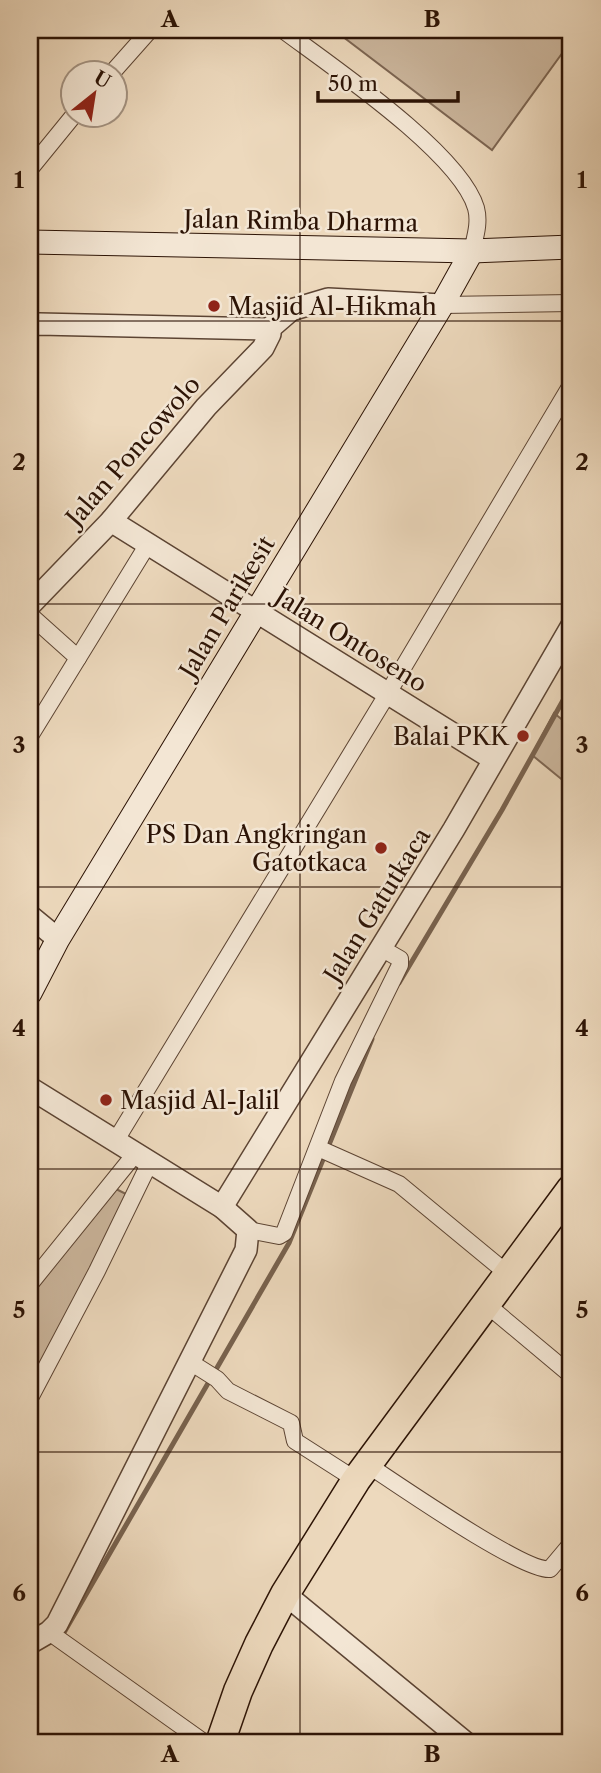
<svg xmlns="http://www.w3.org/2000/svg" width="601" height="1773" font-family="'Libre Caslon Text',serif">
	<rect width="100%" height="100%" fill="#edd9bd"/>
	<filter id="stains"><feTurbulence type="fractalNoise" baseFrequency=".00286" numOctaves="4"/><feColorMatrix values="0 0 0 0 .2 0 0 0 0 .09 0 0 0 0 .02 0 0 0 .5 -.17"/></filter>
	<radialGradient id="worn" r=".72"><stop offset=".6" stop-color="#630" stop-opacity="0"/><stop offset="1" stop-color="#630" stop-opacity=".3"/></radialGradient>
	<g fill="#ccb79e" stroke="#7c6552" stroke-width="2">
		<polygon points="334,30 571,30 571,41 492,150"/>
		<polygon points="554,713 571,727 571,787 532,755"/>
		<polygon points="114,1188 128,1195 30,1386 30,1296"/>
	</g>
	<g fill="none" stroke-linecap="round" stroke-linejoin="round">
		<g stroke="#78624e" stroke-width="5">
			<polyline points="399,983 502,810 571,686"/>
			<polyline points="62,1636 289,1243 372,1039"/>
		</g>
		<defs>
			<g id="minor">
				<path d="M283 30C331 66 460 153 476 208 480 223 475 237 472 251"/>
				<polyline points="111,74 150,30"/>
				<polyline points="30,169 74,115"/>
				<polyline points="442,305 571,303"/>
				<polyline points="30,615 78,658 30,736"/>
				<polyline points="78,658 148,544"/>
				<polyline points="116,1140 388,693 571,385"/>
				<polyline points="318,1148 399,1184 508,1274"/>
				<polyline points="248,1230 279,1236 284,1233 343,1081 400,965 400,959 381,948"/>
				<polyline points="30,1284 135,1154"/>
				<polyline points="486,1304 571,1375"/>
				<polyline points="190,1362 217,1379 228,1391 291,1423 295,1441 356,1480"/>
				<polyline points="30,1398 97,1271 150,1162"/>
				<path d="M368 1465C397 1484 525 1573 550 1569L571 1544"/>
				<polyline points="49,1632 205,1743"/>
			</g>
			<g id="tertiary">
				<polyline points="30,326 39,324 269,329 291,310 328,299 442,305"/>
				<polyline points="111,521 493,759"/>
				<polyline points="30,605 111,521 206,407 263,348 270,334 269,329"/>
				<polyline points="30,916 58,939"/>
				<polyline points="30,1088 222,1207 248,1230 246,1250 57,1624 49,1632 30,1643"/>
				<polyline points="222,1207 454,829 571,627"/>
				<polyline points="285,1594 466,1743"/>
			</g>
			<g id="secondary">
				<polyline points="30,242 472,251 571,247"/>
				<polyline points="30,993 58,939 442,305 472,251"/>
			</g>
			<polyline id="trunk" points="220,1743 238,1691 259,1644 285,1594 356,1480 571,1189"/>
		</defs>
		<use href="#minor" stroke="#5c4433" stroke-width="18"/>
		<use href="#tertiary" stroke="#5c4433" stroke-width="24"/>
		<use href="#secondary" stroke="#2c1305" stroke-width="25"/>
		<use href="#trunk" stroke="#2c1305" stroke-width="31"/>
		<use href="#minor" stroke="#f3e6d4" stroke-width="16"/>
		<use href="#tertiary" stroke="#f3e6d4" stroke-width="21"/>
		<use href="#secondary" stroke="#f3e6d4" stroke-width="23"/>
		<use href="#trunk" stroke="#edd9bd" stroke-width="28"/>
	</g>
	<path fill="none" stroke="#2c1305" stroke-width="2" stroke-opacity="0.55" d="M300 30V1743M30 321H571M30 604H571M30 887H571M30 1169H571M30 1452H571"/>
	<g fill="#8f2418" stroke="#f3e6d4" stroke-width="2.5">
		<circle cx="214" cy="306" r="7"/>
		<circle cx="523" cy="736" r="7"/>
		<circle cx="381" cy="848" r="7"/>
		<circle cx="106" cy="1100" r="7"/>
	</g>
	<g text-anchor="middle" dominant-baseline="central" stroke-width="5" stroke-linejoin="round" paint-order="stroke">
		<g font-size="24" fill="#2c1305" stroke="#f3e6d4">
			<text transform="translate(301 221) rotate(1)">Jalan Rimba Dharma</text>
			<text transform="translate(133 451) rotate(-49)">Jalan Poncowolo</text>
			<text transform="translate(227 607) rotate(-59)">Jalan Parikesit</text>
			<text transform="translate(351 640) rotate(32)">Jalan Ontoseno</text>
			<text transform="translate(377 905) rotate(-58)">Jalan Gatutkaca</text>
		</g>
		<g font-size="24" fill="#2c1305" stroke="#f3e6d4" text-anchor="start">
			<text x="228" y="306">Masjid Al-Hikmah</text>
			<text x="509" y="736" text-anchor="end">Balai PKK</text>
			<text x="367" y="834" text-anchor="end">PS Dan Angkringan<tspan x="367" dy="28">Gatotkaca</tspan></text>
			<text x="120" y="1100">Masjid Al-Jalil</text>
		</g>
	</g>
	<rect width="601" height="1773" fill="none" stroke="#edd9bd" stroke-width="77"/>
	<g transform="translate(94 94) rotate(30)"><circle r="33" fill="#f3e6d4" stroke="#a39281" stroke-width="2"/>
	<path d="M0-5L12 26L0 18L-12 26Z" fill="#8f2418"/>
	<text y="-10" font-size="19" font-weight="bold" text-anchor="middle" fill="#2c1305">U</text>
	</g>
	<path d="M318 91v10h140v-10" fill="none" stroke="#2c1305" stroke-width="3.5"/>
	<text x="328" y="91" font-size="21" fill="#2c1305" stroke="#f3e6d4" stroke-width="5" paint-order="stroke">50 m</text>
	<rect x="38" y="38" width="524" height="1696" fill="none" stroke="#2c1305" stroke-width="2.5"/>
	<g font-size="23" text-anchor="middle" font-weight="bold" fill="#2c1305">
		<text x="170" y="27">A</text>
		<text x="432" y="27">B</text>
		<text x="19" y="188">1</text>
		<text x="582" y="188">1</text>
		<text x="19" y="470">2</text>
		<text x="582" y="470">2</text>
		<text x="19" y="753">3</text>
		<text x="582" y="753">3</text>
		<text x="19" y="1036">4</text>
		<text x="582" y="1036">4</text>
		<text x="19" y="1318">5</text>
		<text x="582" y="1318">5</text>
		<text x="19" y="1601">6</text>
		<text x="582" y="1601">6</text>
		<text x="170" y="1762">A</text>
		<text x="432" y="1762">B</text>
	</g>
	<rect width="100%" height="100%" filter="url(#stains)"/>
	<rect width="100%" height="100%" fill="url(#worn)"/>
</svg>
